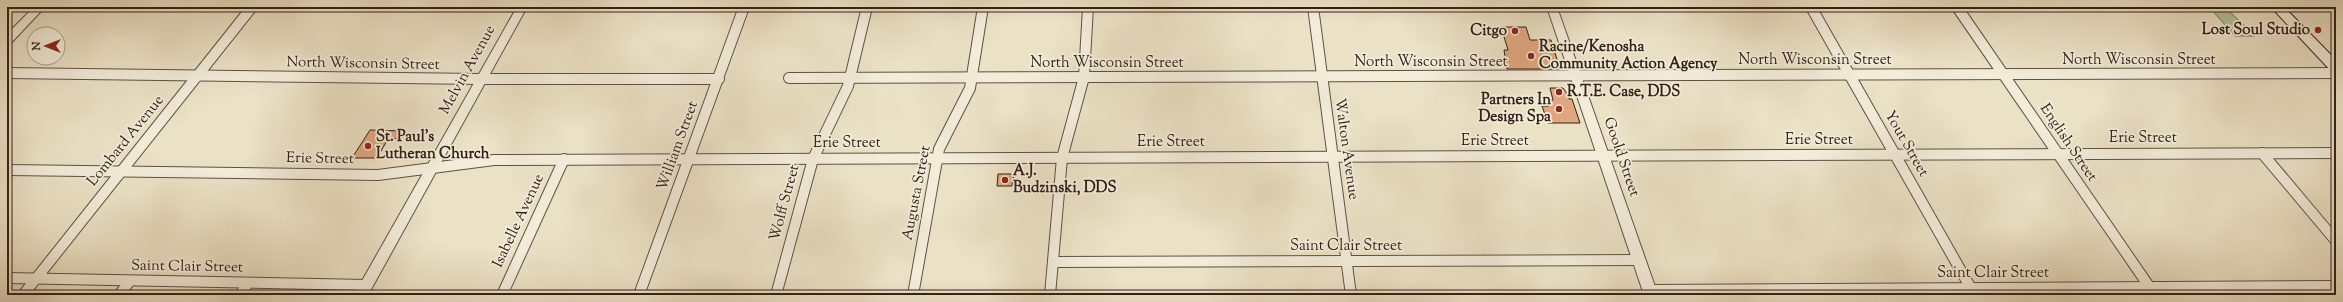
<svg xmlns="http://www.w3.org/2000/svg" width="2343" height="302" font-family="'Sorts Mill Goudy',serif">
	<rect width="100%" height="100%" fill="#ebe1c5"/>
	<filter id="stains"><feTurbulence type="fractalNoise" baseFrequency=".005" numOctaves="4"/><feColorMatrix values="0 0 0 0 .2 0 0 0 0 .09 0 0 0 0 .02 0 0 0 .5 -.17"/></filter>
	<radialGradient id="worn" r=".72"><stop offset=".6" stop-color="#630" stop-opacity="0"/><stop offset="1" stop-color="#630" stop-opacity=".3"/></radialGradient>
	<polygon fill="#b3c397" stroke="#727258" points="2211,9 2228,10 2255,36 2235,36"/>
	<g fill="#e0a67e" stroke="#322018">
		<polygon points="1501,27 1526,27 1530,40 1551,40 1560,69 1507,69 1504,50 1508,50"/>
		<polygon points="1550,88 1563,88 1566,92 1569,99 1572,99 1580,123 1548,123 1542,106 1549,106 1547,100 1553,100"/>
		<polygon points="370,130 406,131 402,138 388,139 377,158 352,158"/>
		<polygon points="998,174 1014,174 1012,186 997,186"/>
	</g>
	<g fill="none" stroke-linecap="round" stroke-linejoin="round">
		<defs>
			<g id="minor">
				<polyline points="1313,7 1351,295"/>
				<polyline points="1811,7 1973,292"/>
				<polyline points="1957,7 2155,295"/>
				<polyline points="7,73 481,79 719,79"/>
				<polyline points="789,78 2336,73"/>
				<polyline points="2262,153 2336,241"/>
				<polyline points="7,170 378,175 494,160 2336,153"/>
				<polyline points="1053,262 1639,260"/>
				<polyline points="7,278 367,285"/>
				<polyline points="1650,290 2336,286"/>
				<polyline points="23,295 252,7"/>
				<polyline points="119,295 130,281"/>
				<polyline points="240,295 248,283"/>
				<polyline points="502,295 564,159"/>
				<polyline points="639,295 744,7"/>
				<polyline points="776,295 813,159 848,86 867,7"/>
				<polyline points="913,295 939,149 970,88 983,7"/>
				<polyline points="1050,295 1062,158 1084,77 1088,7"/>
			</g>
			<g id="tertiary">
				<polygon points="34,7 45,7 11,43 7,44 7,34"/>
				<polygon points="517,7 527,7 368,295 354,295"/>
				<polygon points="1547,7 1557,7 1658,295 1644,295"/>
			</g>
			<polygon id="secondary" points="2271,7 2284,7 2336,60 2336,72 2331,71"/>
		</defs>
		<use href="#minor" stroke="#605043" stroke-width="12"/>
		<use href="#tertiary" stroke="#605043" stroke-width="2"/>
		<use href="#secondary" stroke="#322018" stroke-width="2"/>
		<use href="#minor" stroke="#f2ecd9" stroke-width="10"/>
		<use href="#tertiary" fill="#f2ecd9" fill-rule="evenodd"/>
		<use href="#secondary" fill="#f2ecd9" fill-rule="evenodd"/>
	</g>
	<g fill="#8f2418" stroke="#f2ecd9" stroke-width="1.5">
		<circle cx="2318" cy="30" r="4"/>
		<circle cx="1515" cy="31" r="4"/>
		<circle cx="1531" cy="56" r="4"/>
		<circle cx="1559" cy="92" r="4"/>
		<circle cx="1559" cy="109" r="4"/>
		<circle cx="368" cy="146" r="4"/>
		<circle cx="1005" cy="180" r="4"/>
	</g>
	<g text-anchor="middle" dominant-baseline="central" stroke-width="3.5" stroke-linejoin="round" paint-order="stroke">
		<g font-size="15" font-weight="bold" fill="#322018" stroke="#f2ecd9" text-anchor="start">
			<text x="2310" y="30" text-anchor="end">Lost Soul Studio</text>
			<text x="1507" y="31" text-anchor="end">Citgo</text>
			<text x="1539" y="47">Racine/Kenosha<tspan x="1539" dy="17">Community Action Agency</tspan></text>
			<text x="1567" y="92">R.T.E. Case, DDS</text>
			<text x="1551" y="100" text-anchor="end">Partners In<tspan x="1551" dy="17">Design Spa</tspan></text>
			<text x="376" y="137">St. Paul's<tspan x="376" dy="17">Lutheran Church</tspan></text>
			<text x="1013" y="171">A.J.<tspan x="1013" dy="17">Budzinski, DDS</tspan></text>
		</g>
		<g font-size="15" fill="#322018" stroke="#f2ecd9">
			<text x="1815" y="60">North Wisconsin Street</text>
			<text x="2139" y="60">North Wisconsin Street</text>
			<text x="1431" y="62">North Wisconsin Street</text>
			<text x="1107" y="63">North Wisconsin Street</text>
			<text transform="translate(363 64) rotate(1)">North Wisconsin Street</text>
			<text transform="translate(468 70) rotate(-61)">Melvin Avenue</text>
			<text x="2143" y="138">Erie Street</text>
			<text x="1819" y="140">Erie Street</text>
			<text transform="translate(126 141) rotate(-51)">Lombard Avenue</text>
			<text x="1495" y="141">Erie Street</text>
			<text x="1171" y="142">Erie Street</text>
			<text x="847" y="143">Erie Street</text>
			<text transform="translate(2068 143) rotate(56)">English Street</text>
			<text transform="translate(1906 144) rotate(60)">Yout Street</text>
			<text transform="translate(678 146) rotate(-70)">William Street</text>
			<text transform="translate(1346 149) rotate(82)">Walton Avenue</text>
			<text transform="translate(1621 157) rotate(71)">Goold Street</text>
			<text transform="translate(320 159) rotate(1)">Erie Street</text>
			<text transform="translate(917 193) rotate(-79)">Augusta Street</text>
			<text transform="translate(785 203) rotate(-75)">Wolff Street</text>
			<text transform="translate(519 221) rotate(-65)">Isabelle Avenue</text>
			<text x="1346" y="246">Saint Clair Street</text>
			<text transform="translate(187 267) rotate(1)">Saint Clair Street</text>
			<text x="1993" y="273">Saint Clair Street</text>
		</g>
	</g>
	<rect width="2343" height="302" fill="none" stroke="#ebe1c5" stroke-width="24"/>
	<rect x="8" y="8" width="2327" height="286" fill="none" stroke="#322018" stroke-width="2"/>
	<rect x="12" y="12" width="2319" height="278" fill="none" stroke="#322018"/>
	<g transform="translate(46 46) rotate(270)"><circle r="19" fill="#f2ecd9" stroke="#a59a8c"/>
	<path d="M0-3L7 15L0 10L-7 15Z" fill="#8f2418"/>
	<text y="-6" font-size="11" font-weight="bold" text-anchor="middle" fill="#322018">N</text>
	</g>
	<rect width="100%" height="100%" filter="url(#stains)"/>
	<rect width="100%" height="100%" fill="url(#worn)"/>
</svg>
